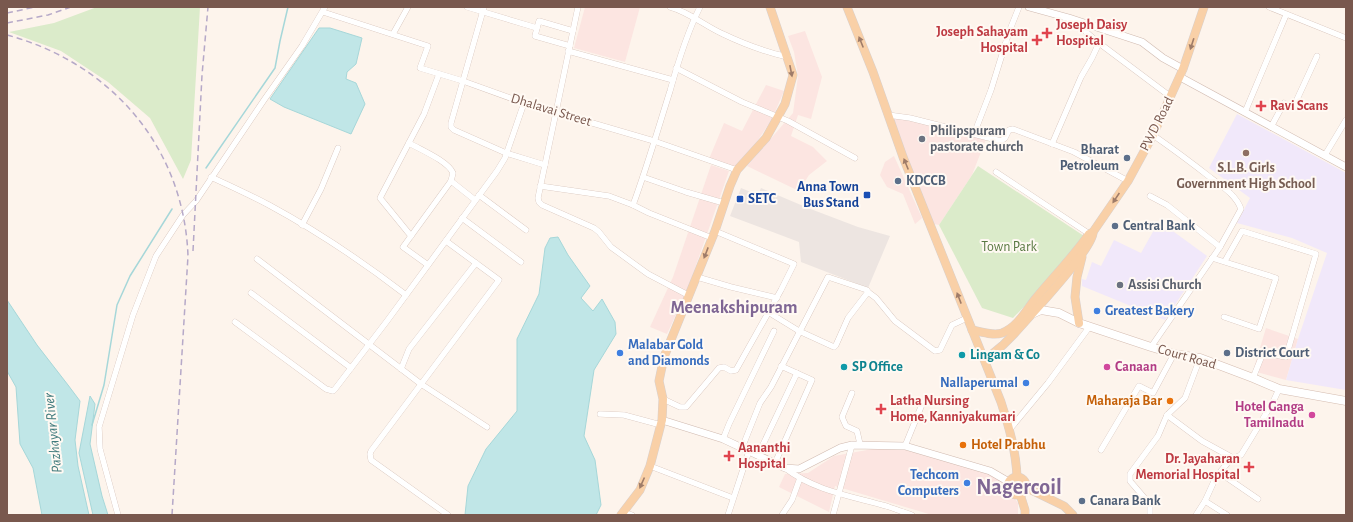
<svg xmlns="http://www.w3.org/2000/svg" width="1353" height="522" font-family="'Alegreya Sans',sans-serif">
	<rect width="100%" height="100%" fill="#fdf4ec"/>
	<g fill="#fce5e1">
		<polygon points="585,7 640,7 625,62 574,48"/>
		<polygon points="805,31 822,77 811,119 798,115 791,136 813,147 827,161 809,175 799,191 747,166 793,113 798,76 794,52 788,36"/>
		<polygon points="766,85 784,91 772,119 756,143 734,167 709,159 724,123 742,131"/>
		<polygon points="910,118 947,130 986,139 972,175 939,225 934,224 923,202 893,119"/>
		<polygon points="894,156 922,218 915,224 903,194 887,187 880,175 885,162"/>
		<polygon points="711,165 729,171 687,291 667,334 650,327 673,277"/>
		<polygon points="1266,328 1298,339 1286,380 1253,371"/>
		<polygon points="878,448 902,449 996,475 1018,503 1018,515 932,515 835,486 829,512 779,487 785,474 808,473 834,456"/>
	</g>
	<polygon fill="#ede5e1" points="741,188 758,195 761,188 808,208 858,227 890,236 868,288 801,262 799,242 730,216"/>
	<g fill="#f1e8fa">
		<polygon points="1237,114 1346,173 1346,390 1286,380 1298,339 1327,253 1292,238 1237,223 1250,198 1209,168"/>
		<polygon points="1159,221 1207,256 1165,320 1082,286 1082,279 1086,280 1092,262 1101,266 1114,240 1141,253"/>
	</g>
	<g fill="#dbebca">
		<polygon points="97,7 200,7 191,160 183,179 150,118 108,82 61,51 9,32 54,23"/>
		<polygon points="978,166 1084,236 1067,262 1013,318 982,308 939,225"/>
	</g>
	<g fill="#c0e6e7" stroke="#a6d7d9">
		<polygon points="319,28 330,28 362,38 356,64 347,72 346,79 356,83 365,104 351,134 284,107 270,99"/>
		<polygon points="558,237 568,255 590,286 581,298 593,311 602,299 615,322 616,334 594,370 584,436 595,460 601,505 596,515 465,515 468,486 486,449 517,411 517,339 539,294 545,248 550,238"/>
		<polygon points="7,300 37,345 68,385 80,401 75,440 78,466 89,515 42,515 33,468 20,444 16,387 7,371"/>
		<polygon points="90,396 95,404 90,444 102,496 108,515 93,515 79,453"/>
	</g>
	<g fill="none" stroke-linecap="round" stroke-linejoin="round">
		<g stroke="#a6d7d9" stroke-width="1.5">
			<polyline points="206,168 275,68 280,41 288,7"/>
			<polyline points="92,425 104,385 117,305 130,276 172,209"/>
		</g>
		<defs>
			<g id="minor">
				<polyline points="467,7 537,28 535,36 570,46"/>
				<polyline points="484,7 451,123 451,127 454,130 506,153 545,165"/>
				<polyline points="578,7 538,198 539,202 542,205 594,228 599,232 611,247 648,274 688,295"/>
				<path d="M670 7C689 12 705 26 723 34 744 44 765 52 788 57"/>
				<polyline points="1269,7 1346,38"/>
				<polyline points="323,12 428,46 420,68 463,81 524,103 654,141 737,170"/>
				<polyline points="1072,20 1099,43 1171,97"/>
				<polyline points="537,28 539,21 573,31"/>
				<polyline points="393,34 408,7"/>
				<polyline points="568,51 673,80"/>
				<polyline points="676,68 742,102 788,121 855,158"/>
				<polyline points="1245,112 1286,15"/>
				<polyline points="888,115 910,118 997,140 1001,141 1005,138 1009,130 1013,129 1074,152 1128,181"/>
				<polyline points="1271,127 1284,103 1293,108 1317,56"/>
				<polyline points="974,134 991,90 1009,32 1019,7"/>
				<path d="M409 143C421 150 448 161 453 173L451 181 403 247 428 265"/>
				<polyline points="1052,144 1081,77 1092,58 1099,43"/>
				<polyline points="1325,155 1346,120"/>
				<polyline points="996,172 1091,235"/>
				<path d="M211 177C230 186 250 195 269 205 317 231 363 262 406 295"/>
				<polyline points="643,177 686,192 724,203"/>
				<polyline points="451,181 475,200"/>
				<polyline points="540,186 609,196 633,205 649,213 712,238"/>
				<polyline points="479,195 526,230"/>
				<polyline points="1150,196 1167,205 1220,247"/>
				<path d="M633 205C647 167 658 129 670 91 678 62 687 33 700 7"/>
				<polyline points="462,218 521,262"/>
				<polyline points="302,225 321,189 338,148"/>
				<polyline points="411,236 380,198 424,114 439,74"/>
				<polyline points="446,241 499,280 371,451 370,454 371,460 448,515"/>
				<polyline points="1212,258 1276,278 1259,329 1224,317"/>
				<polyline points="257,259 421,384 487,427"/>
				<polyline points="1225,261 1242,231 1316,254 1286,357 1263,353 1253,378"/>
				<polyline points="697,277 731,287 777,298"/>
				<polyline points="868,292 876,298 895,321 935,351 940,350 952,325 967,318"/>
				<polyline points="251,293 351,368"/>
				<polyline points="235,322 326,389 333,391 335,389 387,321 497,171 505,158 524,103"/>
				<path d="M1151 347 1220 247 1241 209C1236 195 1223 187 1211 178 1192 163 1173 149 1153 135"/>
				<polyline points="401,369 409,349 476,263"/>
				<polyline points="852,393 842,417 846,426 857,431 860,444"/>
				<polyline points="663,399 680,407 686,407 719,368 724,367 731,371 736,370 781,290 794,264 715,231"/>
				<polyline points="600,414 624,415 661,425"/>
				<polyline points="1167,415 1202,441 1233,458"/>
				<polyline points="1010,429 1048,383 1090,326"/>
				<polyline points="723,439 729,424 774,331"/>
				<polyline points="905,446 923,402"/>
				<polyline points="742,448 760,403 771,387 828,277 867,290 868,292 848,318 836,345 834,347 799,331 768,312"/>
				<polyline points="1101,450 1139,386 1153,393 1174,354"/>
				<polyline points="758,455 797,373"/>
				<polyline points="775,463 812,380 781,366"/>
				<polyline points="650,466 733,498"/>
				<path d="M785 468C815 491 851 496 886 506 895 509 903 512 912 515"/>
				<polyline points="1220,473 1258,499"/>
				<polyline points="1205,501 1227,515"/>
				<polyline points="623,512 632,515"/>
				<polyline points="118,515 100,449 99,427 133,315 156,256 183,215 196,201 264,100 302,46 325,7"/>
				<polyline points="728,515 749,451"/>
				<polyline points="782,515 792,500 800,478"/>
				<polyline points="833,515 852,445"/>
				<polyline points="1150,515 1150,506 1148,502 1130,481 1130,474 1158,436 1167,415 1185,398 1200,358"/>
				<polyline points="1196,515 1205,501 1216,477 1230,460 1241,455 1273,402 1279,389"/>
			</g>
			<g id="tertiary">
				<polyline points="1029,7 1069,18 1142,42 1163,58 1183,69"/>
				<polyline points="1180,77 1346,167"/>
				<polyline points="662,420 723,439 785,468 799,469 840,448 852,445 905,446 990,471 1009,482"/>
			</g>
			<polyline id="secondary" points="1032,314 1041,310 1059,313 1079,323 1151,347 1174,354 1200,358 1253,378 1279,389 1346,401"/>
			<g id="primary">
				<path d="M847 7 873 72 903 157 1001 402C1009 427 1016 451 1017 477"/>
				<polyline points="1079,323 1075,297 1077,277 1082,257"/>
				<path d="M972 330C982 332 993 336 1002 333 1018 327 1026 310 1036 298 1054 276 1073 257 1089 234L1093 232 1128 181 1153 135 1183 69 1204 7"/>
				<path d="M985 360 1003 345 1014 334C1027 319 1095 247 1093 232"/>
				<circle cx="1017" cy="486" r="9"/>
				<polyline points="1025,487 1064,506 1073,515"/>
				<polyline points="1020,494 1025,510 1025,515"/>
				<polyline points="621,515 640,490 650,466 662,420 663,399 659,381 664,357 715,231 730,186 737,170 766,138 785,104 793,75 770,7"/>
			</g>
		</defs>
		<use href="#minor" stroke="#d0bab0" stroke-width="6"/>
		<use href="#tertiary" stroke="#d0bab0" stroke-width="8"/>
		<use href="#secondary" stroke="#d5bdb1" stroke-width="9"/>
		<use href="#primary" stroke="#d9d0cd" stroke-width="9"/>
		<use href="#minor" stroke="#fff" stroke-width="5.5"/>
		<use href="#tertiary" stroke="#fff" stroke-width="7"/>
		<use href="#secondary" stroke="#fff" stroke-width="8"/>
		<use href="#primary" stroke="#f9d0a7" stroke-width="8"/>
		<g stroke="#b6a9c8" stroke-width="1.5" stroke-dasharray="6 4" stroke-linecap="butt">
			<polyline points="7,13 35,7"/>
			<polyline points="7,23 48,15 71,7"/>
			<path d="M7 35C111 63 184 147 188 256L172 515"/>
			<polyline points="193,251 202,75 208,7"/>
		</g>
	</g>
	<defs><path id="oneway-solid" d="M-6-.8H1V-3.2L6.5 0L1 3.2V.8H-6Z"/></defs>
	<g fill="#9f7c69">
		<use href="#oneway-solid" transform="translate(861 42) rotate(-112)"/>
		<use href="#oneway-solid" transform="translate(1192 44) rotate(108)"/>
		<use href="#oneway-solid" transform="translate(791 71) rotate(79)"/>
		<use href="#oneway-solid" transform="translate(906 164) rotate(-112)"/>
		<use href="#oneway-solid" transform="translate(1116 198) rotate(124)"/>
		<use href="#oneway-solid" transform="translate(706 253) rotate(111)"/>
		<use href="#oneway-solid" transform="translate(959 298) rotate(-111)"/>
		<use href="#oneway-solid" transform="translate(642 483) rotate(114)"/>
	</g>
	<g fill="#e0444e" stroke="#fff9f3" stroke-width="1.5">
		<path d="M1045 27h4v4h4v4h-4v4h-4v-4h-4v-4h4z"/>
		<path d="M1035 34h4v4h4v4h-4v4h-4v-4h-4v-4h4z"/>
		<path d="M1259 100h4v4h4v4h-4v4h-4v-4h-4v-4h4z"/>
		<path d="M879 403h4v4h4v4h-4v4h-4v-4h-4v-4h4z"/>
		<path d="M727 450h4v4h4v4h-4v4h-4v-4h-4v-4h4z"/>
		<path d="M1247 461h4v4h4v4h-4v4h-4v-4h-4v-4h4z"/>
	</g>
	<g fill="#6b7280" stroke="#fff9f3" stroke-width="1.5">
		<circle cx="922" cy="139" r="4"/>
		<circle cx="1120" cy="285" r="4"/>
	</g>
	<circle fill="#8d6e63" stroke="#fff9f3" stroke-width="1.5" cx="1246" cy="153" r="4"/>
	<g fill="#5c6f8a" stroke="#fff9f3" stroke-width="1.5">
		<circle cx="1127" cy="158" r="4"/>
		<circle cx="898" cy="181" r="4"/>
		<circle cx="1115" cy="226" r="4"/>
		<circle cx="1227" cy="353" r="4"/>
		<circle cx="1082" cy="501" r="4"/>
	</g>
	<g fill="#1a4fb4" stroke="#fff9f3" stroke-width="1.5">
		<rect x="863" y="191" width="8" height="8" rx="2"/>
		<rect x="736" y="195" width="8" height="8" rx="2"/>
	</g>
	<g fill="#3f7fe0" stroke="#fff9f3" stroke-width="1.5">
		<circle cx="1097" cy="311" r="4"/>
		<circle cx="620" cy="353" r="4"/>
		<circle cx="1026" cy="383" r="4"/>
		<circle cx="967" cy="483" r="4"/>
	</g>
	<g fill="#0f9aa8" stroke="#fff9f3" stroke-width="1.5">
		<circle cx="962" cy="355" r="4"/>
		<circle cx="844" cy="367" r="4"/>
	</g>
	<g fill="#d1479c" stroke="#fff9f3" stroke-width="1.5">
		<circle cx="1107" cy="367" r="4"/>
		<circle cx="1312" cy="415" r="4"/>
	</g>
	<g fill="#e8710a" stroke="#fff9f3" stroke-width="1.5">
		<circle cx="1170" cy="401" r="4"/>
		<circle cx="963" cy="445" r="4"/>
	</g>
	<g text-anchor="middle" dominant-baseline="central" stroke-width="4" stroke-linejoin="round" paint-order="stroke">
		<g font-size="14" font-weight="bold" fill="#be3a42" stroke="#fff9f3" text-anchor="start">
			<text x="1056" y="25">Joseph Daisy<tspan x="1056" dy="16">Hospital</tspan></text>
			<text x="1028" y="32" text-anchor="end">Joseph Sahayam<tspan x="1028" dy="16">Hospital</tspan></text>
			<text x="1270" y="106">Ravi Scans</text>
			<text x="890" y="401">Latha Nursing<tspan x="890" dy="16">Home, Kanniyakumari</tspan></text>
			<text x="738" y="448">Aananthi<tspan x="738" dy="16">Hospital</tspan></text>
			<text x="1240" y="459" text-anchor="end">Dr. Jayaharan<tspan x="1240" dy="16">Memorial Hospital</tspan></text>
		</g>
		<g font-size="14" fill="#79584e" stroke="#fff9f3">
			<text transform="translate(551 110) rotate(17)">Dhalavai Street</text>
			<text transform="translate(1157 124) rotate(-63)">PWD Road</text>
			<text transform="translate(1187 357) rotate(16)">Court Road</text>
		</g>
		<g font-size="14" font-weight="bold" fill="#5b616d" stroke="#fff9f3" text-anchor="start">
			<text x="930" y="131">Philipspuram<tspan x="930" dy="16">pastorate church</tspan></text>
			<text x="1128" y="285">Assisi Church</text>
		</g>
		<g font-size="14" font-weight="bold" fill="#4e5e75" stroke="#fff9f3" text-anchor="start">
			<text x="1119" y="150" text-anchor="end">Bharat<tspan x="1119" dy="16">Petroleum</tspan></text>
			<text x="906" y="181">KDCCB</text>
			<text x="1123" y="226">Central Bank</text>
			<text x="1235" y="353">District Court</text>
			<text x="1090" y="501">Canara Bank</text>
		</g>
		<g font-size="14" font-weight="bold" fill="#785e54" stroke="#fff9f3">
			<text x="1246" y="168">S.L.B. Girls<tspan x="1246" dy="16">Government High School</tspan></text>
		</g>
		<g font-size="14" font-weight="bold" fill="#164399" stroke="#fff9f3" text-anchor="end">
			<text x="859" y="187">Anna Town<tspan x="859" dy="16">Bus Stand</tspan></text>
			<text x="748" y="199" text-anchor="start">SETC</text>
		</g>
		<g font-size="14" fill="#597942" stroke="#fff9f3">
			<text x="1009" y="247">Town Park</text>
		</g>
		<g font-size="14" font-weight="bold" fill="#366cbe" stroke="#fff9f3" text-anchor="start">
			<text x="1105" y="311">Greatest Bakery</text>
			<text x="628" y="345">Malabar Gold<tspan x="628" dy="16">and Diamonds</tspan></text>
			<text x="1018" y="383" text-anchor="end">Nallaperumal</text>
			<text x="959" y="475" text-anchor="end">Techcom<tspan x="959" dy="16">Computers</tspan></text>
		</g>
		<g font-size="14" font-weight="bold" fill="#0d838f" stroke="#fff9f3" text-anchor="start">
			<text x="970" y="355">Lingam &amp; Co</text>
			<text x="852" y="367">SP Office</text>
		</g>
		<g font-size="14" font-weight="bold" fill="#b23c85" stroke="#fff9f3" text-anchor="start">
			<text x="1115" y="367">Canaan</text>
			<text x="1304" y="407" text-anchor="end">Hotel Ganga<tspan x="1304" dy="16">Tamilnadu</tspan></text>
		</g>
		<g font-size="14" font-weight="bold" fill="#c56008" stroke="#fff9f3" text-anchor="end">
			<text x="1162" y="401">Maharaja Bar</text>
			<text x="971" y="445" text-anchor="start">Hotel Prabhu</text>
		</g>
		<g font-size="15" font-style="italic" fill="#417b7d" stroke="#fff9f3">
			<text transform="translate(53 433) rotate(-96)">Pazhayar River</text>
		</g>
		<g font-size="18" font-weight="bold" fill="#7f6694" stroke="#fff9f3">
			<text x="734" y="308">Meenakshipuram</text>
		</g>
		<g font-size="22" font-weight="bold" fill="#7f6694" stroke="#fff9f3">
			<text x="1019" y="487">Nagercoil</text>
		</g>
	</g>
	<rect width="1353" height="522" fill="none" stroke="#79584e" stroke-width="16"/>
</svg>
